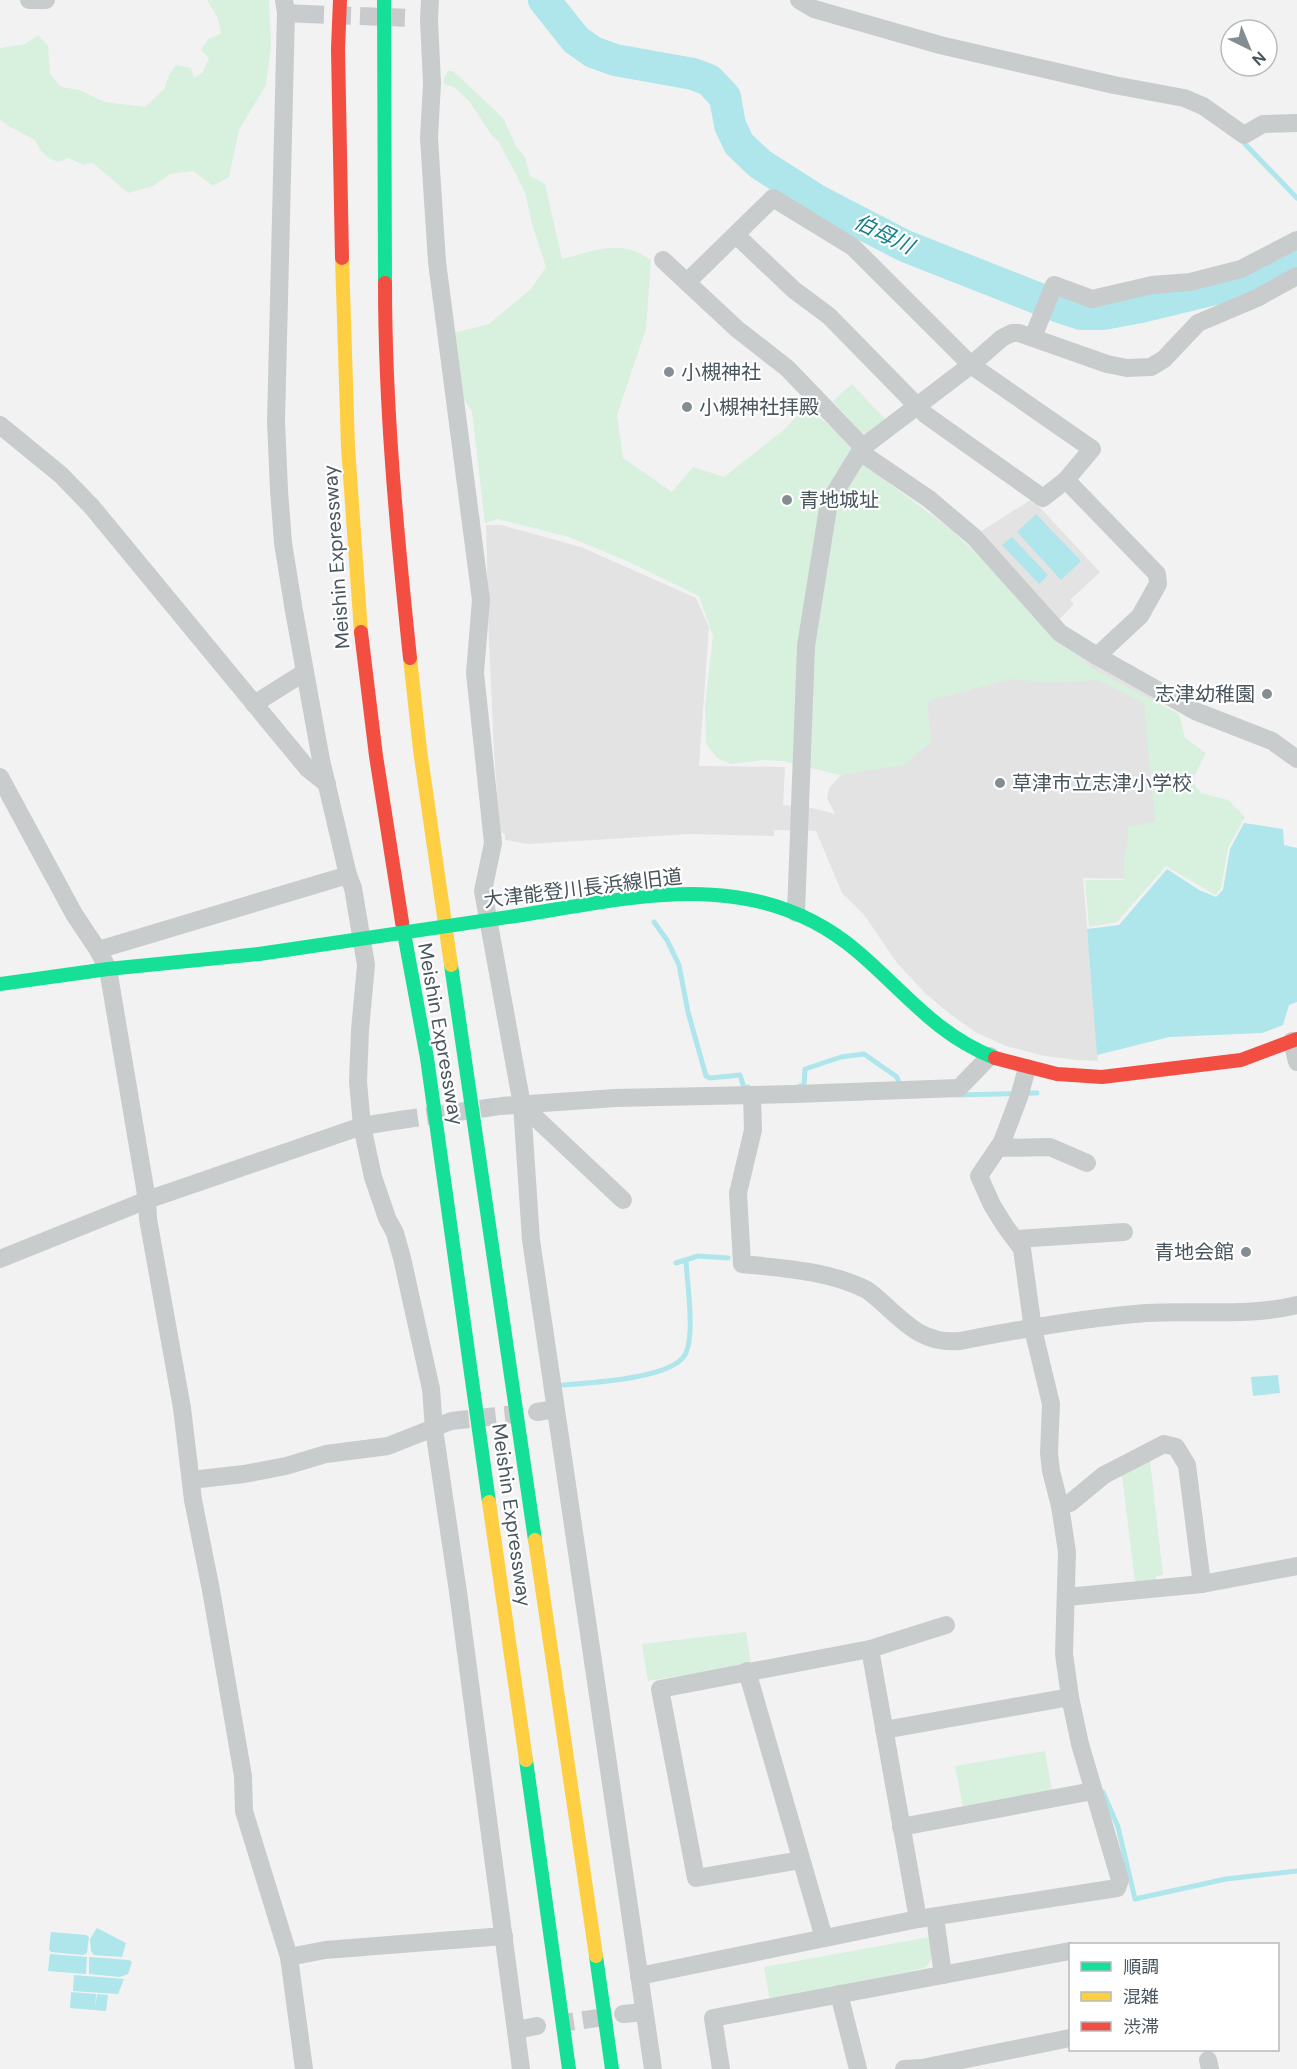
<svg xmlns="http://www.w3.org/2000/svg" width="1297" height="2069" font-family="'DM Sans','Noto Sans JP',sans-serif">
	<rect width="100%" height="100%" fill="#f2f2f2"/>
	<polygon fill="#e4e3e3" points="1032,499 1100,572 1070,600 1074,604 1046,634 1157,700 1155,738 1175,804 1139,879 1083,878 1098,1061 1077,1060 1045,1056 1006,1046 977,1033 950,1014 926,994 897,963 865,916 842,893 816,831 774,830 774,836 690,834 528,844 505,840 505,834 500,832 494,751 489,644 486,525 501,525 581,547 696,598 709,627 699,766 785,767 783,805 812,808 835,814 827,798 829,788 896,716 1042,621 980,532"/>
	<g fill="#d8f0de">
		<polygon points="207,0 269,0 271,47 266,85 239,130 229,177 213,186 193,171 170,174 153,186 128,193 92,162 84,165 68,158 58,162 49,158 41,151 35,140 8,126 0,119 0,48 25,44 38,35 48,46 50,74 61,87 79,90 105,102 145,107 164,89 169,75 176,65 191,68 194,78 203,72 209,58 201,50 208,39 221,34 218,18"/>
		<path d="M448 71H453L503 118 516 146 525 157 530 176 545 184 562 259C596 251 620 238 651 260L646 329 617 415 623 458 672 492 693 467 724 477 786 428 802 410 812 412 834 429 885 480 949 528 993 569 1031 615 1096 671 1179 714 1185 738 1206 753 1192 781 1201 793 1228 800 1245 817 1228 848 1221 888 1215 895 1166 866 1117 922 1089 927 1085 880H1124V858L1128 840V827L1155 822 1144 703 1098 680 1051 683 1012 679 927 701 931 741 905 765 839 775 783 761 765 760 730 764 717 758 706 744 705 706 713 636 699 596 629 562 569 537 498 519 485 523 472 411 462 397 453 333 489 324 531 289 546 267 532 224 525 192 499 142 491 134 469 101 455 88 444 84V77Z"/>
		<polygon points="852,384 886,420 868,435 862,433 833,401"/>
		<polygon points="1150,1461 1163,1575 1156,1576 1156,1581 1135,1582 1122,1475"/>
		<polygon points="746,1632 751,1664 648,1681 642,1644"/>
		<polygon points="1045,1751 1052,1790 963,1808 955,1766"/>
		<polygon points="929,1937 932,1959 925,1968 770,2001 764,1967"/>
	</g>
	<g fill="#aee6eb">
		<polygon points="1036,514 1081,561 1061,580 1017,532"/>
		<polygon points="1012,537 1048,575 1039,584 1002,545"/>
		<polygon points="1244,823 1283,829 1284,845 1297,848 1297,1002 1289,1005 1283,1025 1262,1033 1169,1037 1097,1055 1087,929 1119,925 1167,869 1199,890 1216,897 1223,890 1230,849"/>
		<polygon points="1278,1375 1280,1393 1253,1396 1251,1377"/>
		<polygon points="97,1928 126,1943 122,1957 94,1955 91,1951 90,1939"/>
		<polygon points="51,1932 86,1935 89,1937 87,1953 83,1955 51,1952 49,1949"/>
		<polygon points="50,1954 87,1957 86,1974 48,1971"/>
		<polygon points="89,1957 129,1960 132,1962 128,1974 120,1977 89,1974"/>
		<polygon points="74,1975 124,1979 118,1994 73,1991"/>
		<polygon points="71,1992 96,1994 95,2008 97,1994 108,1995 106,2011 70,2008"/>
	</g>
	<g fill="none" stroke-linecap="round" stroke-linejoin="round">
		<g stroke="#aee6eb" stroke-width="5">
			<polyline points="1245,144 1297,198"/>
			<polyline points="654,922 667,940 679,965 688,1012 706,1076 710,1078 740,1075 744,1088 748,1087"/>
			<polyline points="800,1086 804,1086 805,1069 841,1057 864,1054 897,1077 901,1088"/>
			<polyline points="958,1095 1037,1093"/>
			<polyline points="676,1263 698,1256 728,1258"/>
			<path d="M563 1385C588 1383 675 1379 686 1353 695 1332 687 1284 686 1260"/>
			<polyline points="1103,1792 1118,1827 1135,1899 1226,1879 1297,1871"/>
		</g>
		<polyline stroke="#aee6eb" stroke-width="32" points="544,0 576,40 593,52 615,60 693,74 709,80 725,97 730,125 739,144 760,164 818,201 905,246 1060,307 1081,314 1103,314 1141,307 1248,281 1297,260"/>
		<g stroke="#c8cbcd" stroke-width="18" stroke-dasharray="18 9" stroke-linecap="butt">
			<polyline points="306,14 412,18"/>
			<polyline points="400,1120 501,1106"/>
			<polyline points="451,1421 524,1413"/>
			<polyline points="556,2024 612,2016"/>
		</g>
		<g stroke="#c9cccd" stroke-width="18">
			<polyline points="29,0 46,0"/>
			<polyline points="284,0 286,13 276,422 279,490 283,543 294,611 321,760 348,875 353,888 366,965 360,1030 358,1082 362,1126 373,1177 387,1218 395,1233 402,1258 431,1389 434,1429 458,1592 521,2069"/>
			<polyline points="430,0 429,20 432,83 429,138 437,262 481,600 475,673 493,843 483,891 522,1105 531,1240 653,2069"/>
			<polyline points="799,0 814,9 940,45 1114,85 1184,98 1203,106 1244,135 1263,124 1297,123"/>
			<polyline points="286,13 306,14"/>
			<polyline points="663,260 737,329 787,368 863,447"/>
			<polyline points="687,282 773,198 853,247 971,365 1092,449 1066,480 1043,498 926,415 829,316 794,290 736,235"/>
			<polyline points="1033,337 1054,285 1092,299 1152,285 1190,282 1241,269 1297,240"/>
			<polyline points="0,425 61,475 92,507 308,769 327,784"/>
			<polyline points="860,452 929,499 974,537 1060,633 1097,656 1195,711 1272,741 1297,759"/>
			<polyline points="1066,480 1157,574 1158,584 1140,616 1097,656"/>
			<polyline points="254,704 305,672"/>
			<polyline points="0,777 74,914 98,950 108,969 147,1200 148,1219 182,1408 193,1500 211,1590 243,1776 244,1811 289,1957 304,2069"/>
			<polyline points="796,913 806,646 829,502 863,447 971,365 1002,338 1012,333 1019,333 1107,364 1127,368 1151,367 1164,359 1198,323 1257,298 1297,276"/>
			<polyline points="98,950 348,875"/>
			<polyline points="1292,1041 1297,1062"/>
			<path d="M752 1095 753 1130 738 1193 742 1264C783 1268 830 1271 867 1290 873 1294 879 1300 885 1305 909 1327 926 1344 960 1341 1021 1329 1084 1318 1146 1313 1196 1310 1248 1317 1297 1305"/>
			<polyline points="522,1105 623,1200"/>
			<polyline points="501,1106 615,1098 795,1094 959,1088 990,1056"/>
			<polyline points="998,1148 1050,1147 1087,1163"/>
			<polyline points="1016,1239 1124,1232"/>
			<polyline points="0,1259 147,1200 362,1126 400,1120"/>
			<polyline points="537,1412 555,1409"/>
			<polyline points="191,1480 244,1474 286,1466 326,1454 388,1446 451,1421"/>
			<polyline points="1060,1506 1070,1503 1104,1475 1164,1444 1176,1447 1187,1465 1202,1584"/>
			<polyline points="1067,1597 1202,1584 1297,1566"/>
			<polyline points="870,1649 918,1919"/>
			<polyline points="747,1671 824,1938"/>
			<polyline points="884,1730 1070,1697"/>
			<polyline points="901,1827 1093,1791"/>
			<polyline points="801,1860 696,1878 660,1689 870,1649 946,1625"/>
			<polyline points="935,1917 943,1975"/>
			<polyline points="289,1957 325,1950 504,1936"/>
			<polyline points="639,1976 918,1919 1117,1888 1120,1880 1080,1744 1070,1697 1064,1654 1067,1552 1060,1506 1051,1471 1049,1453 1051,1404 1033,1329 1022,1249 1005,1226 992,1205 979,1176 1002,1142 1019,1097 1027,1068"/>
			<polyline points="839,1994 858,2069"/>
			<polyline points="623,2014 644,2012"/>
			<polyline points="516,2030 537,2026"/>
			<polyline points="1208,2060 1210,2069"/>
			<polyline points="721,2069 713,2018 1070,1951"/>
			<polyline points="904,2069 922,2068 1070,2038"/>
		</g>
		<g stroke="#16e098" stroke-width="14">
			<polyline points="384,0 385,283"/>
			<path d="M522 915C640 896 758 866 858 952 905 992 935 1034 995 1058"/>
			<polyline points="402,922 427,1058 489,1502"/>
			<polyline points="451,965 535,1540"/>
			<polyline points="0,984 108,969 259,954"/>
			<polyline points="526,1760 569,2069"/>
			<polyline points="596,1956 612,2069"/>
		</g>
		<g stroke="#ffcf43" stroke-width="14">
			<polyline points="342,258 348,447 361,632"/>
			<polyline points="410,658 420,750 451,965"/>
			<polyline points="489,1502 526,1760"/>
			<polyline points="535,1540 596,1956"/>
		</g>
		<g stroke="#f24e42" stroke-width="14">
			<polyline points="340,0 338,49 342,258"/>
			<path d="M385 283C385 409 397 534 410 658"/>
			<polyline points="361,632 376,756 402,922"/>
			<polyline points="995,1058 1057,1074 1102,1077 1241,1060 1297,1039"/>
		</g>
		<polyline stroke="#16e098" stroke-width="14" points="259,954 522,915"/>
	</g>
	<g fill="#848d91" stroke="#fff" stroke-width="2">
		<circle cx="669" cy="372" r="6"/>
		<circle cx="687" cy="407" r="6"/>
		<circle cx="787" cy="500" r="6"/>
		<circle cx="1267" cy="694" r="6"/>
		<circle cx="1000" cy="783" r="6"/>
		<circle cx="1246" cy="1252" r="6"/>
	</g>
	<g text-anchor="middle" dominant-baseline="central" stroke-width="4.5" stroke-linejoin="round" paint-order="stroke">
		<g font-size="20" fill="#49565d" stroke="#fff" text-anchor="start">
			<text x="681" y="372">小槻神社</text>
			<text x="699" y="407">小槻神社拝殿</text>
			<text x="799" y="500">青地城址</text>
			<text x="1255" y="694" text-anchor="end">志津幼稚園</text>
			<text x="1012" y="783">草津市立志津小学校</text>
			<text x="1234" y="1252" text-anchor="end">青地会館</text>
		</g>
		<g font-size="20" fill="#49565d" stroke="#fff">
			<text transform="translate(336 557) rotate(-94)">Meishin Expressway</text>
			<text transform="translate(583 888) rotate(-7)">大津能登川長浜線旧道</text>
			<text transform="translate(441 1034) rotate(80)">Meishin Expressway</text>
			<text transform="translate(512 1515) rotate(82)">Meishin Expressway</text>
		</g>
		<g font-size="21" font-style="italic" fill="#137e88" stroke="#fff">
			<text transform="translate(884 234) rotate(26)">伯母川</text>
		</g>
	</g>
	<rect x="1069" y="1943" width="210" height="108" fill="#ffffff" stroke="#b6bbbe" stroke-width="1.5"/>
	<rect x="1081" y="1962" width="30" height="9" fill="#16e098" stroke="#b6bbbe" stroke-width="1.5"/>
	<text x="1123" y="1973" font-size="18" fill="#49565d">順調</text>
	<rect x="1081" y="1992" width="30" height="9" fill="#ffcf43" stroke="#b6bbbe" stroke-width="1.5"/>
	<text x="1123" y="2003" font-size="18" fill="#49565d">混雑</text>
	<rect x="1081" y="2022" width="30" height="9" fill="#f24e42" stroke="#b6bbbe" stroke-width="1.5"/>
	<text x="1123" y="2033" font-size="18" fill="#49565d">渋滞</text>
	<g transform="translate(1249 48) rotate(137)"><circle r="28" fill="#ffffff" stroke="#b6bbbe" stroke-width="1.5"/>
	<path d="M0-4.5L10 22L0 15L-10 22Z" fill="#848d91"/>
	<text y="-9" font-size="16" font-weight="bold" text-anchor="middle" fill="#49565d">N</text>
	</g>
</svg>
